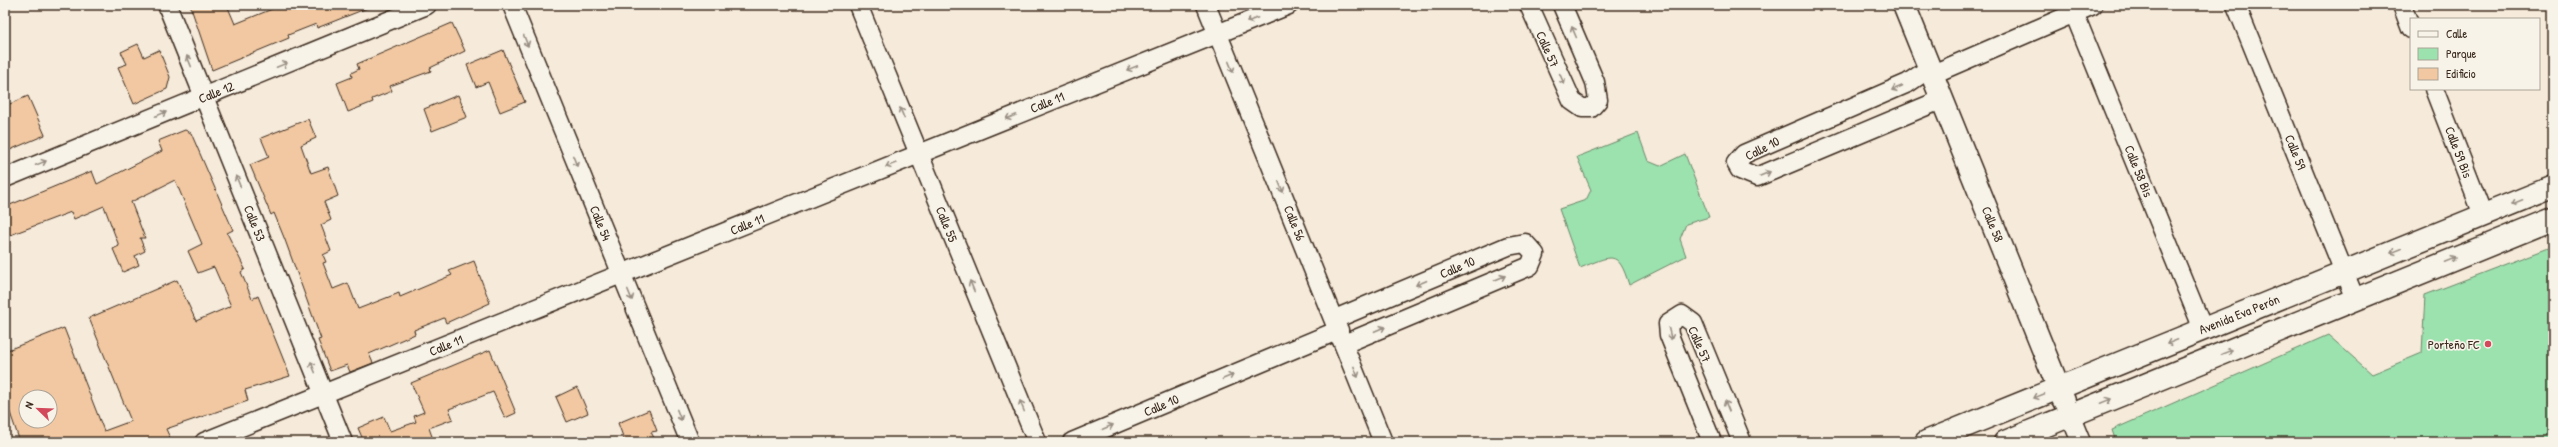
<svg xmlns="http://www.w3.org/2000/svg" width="2558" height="447" font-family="'Patrick Hand',sans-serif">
	<rect width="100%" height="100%" fill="#f6eada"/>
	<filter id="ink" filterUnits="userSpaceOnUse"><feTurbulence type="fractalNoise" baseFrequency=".025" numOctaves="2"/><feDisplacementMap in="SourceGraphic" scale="8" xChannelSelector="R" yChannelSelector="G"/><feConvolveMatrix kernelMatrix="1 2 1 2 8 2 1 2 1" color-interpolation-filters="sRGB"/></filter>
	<g filter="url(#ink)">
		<g fill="#9be2af" stroke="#6b8666">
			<path d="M1638 133 1648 161 1660 166 1685 154 1709 217 1686 224 1680 239 1686 256 1629 285C1618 248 1611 256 1580 268L1559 209 1586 200 1591 190 1577 157Z"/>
			<polygon points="2553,246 2553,442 2116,442 2112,430 2328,335 2372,374 2422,353 2425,295"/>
		</g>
		<g fill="#f1c8a1" stroke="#3b2a1e" fill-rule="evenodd">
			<polygon points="190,5 227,5 235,24 282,5 370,7 317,28 316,24 288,35 289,38 212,70"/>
			<polygon points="452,23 465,51 430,68 431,71 390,86 392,91 372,99 373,102 348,112 337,83 352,77 351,73 359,69 357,64"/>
			<polygon points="138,44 144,57 159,50 170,77 167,89 134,104 118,67 127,64 121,52"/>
			<polygon points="503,50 525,102 500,112 488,82 476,87 467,65"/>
			<polygon points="458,95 467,117 432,131 424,109"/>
			<polygon points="28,96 45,135 5,152 5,106"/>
			<polygon points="308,119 316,138 301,145 311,173 328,167 338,196 324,202 331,220 321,225 331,251 323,255 326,262 323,263 333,289 348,283 358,309 399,293 400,297 452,275 449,271 474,261 490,303 446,323 444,318 414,330 415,334 369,354 373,363 350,372 347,365 330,371 318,340 321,339 285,240 274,213 271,215 250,165 269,157 261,138"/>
			<path d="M185 130 191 133 233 230 227 233 245 269 241 272 252 299 258 296 290 376 245 390 248 401 166 429 170 438 160 442H20L5 398V351L64 328 104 431 131 421 89 318 177 280 196 321 231 306 214 267 198 273 188 251 202 244 175 180 131 202 145 238H140L145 251 135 256 139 265 123 272 113 249 119 246 104 206 74 219 71 212 5 237V207L92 171 97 184 162 151 158 141ZM26 397H50V421H26Z"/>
			<polygon points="490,350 516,413 505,418 493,392 449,409 453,419 429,428 434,442 364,442 358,428 384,417 390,431 416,422 414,416 424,412 411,383"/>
			<polygon points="577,387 588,413 567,422 556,397"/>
			<polygon points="649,410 657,431 651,432 656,442 625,442 618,423"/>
		</g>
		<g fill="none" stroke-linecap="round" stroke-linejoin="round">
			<defs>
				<g id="minor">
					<polyline points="167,5 343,442"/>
					<polyline points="512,5 690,442"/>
					<polyline points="858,5 1037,442"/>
					<polyline points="1206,5 1383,442"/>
					<polyline points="1529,5 1572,101 1582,108 1591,108 1598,100 1595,82 1562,5"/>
					<polyline points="2236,5 2355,299"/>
					<polyline points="2402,5 2411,29"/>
					<polyline points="2074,13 2203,329"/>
					<polyline points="1930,68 1908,83 1744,154 1736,163 1740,170 1757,177 1943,99"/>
					<polyline points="1933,74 2093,5"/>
					<polyline points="2434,89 2483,215"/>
					<polyline points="5,178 427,5"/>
					<polyline points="1335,319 1508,246 1525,243 1535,254 1530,266 1344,344"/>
					<polyline points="2070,415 2081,442"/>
					<polyline points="204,442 1289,5"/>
					<polyline points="1072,442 1339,330"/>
					<polyline points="1712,442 1669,335 1668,324 1682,315 1693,323 1742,442"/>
				</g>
				<g id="secondary">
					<polyline points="1904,5 2064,401"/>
					<polyline points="1926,442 2553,187"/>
					<polyline points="2005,442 2553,219"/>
				</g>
			</defs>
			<use href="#minor" stroke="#3b2a1e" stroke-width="21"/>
			<use href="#secondary" stroke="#3b2a1e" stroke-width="25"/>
			<use href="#minor" stroke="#f7f3e8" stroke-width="18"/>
			<use href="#secondary" stroke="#f7f3e8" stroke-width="22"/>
		</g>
		<defs><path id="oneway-shaft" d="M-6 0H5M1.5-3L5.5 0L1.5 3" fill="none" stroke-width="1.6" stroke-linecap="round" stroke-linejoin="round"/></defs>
		<g stroke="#998e83">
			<use href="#oneway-shaft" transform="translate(1252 20) rotate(158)"/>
			<use href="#oneway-shaft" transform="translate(1574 32) rotate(-113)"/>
			<use href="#oneway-shaft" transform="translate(526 41) rotate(68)"/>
			<use href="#oneway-shaft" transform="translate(189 61) rotate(-112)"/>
			<use href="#oneway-shaft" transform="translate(282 65) rotate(-22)"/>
			<use href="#oneway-shaft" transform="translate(1231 67) rotate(68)"/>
			<use href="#oneway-shaft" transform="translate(1132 68) rotate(158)"/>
			<use href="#oneway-shaft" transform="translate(1562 79) rotate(66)"/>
			<use href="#oneway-shaft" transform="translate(1897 88) rotate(157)"/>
			<use href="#oneway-shaft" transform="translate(902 113) rotate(-112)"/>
			<use href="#oneway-shaft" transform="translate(161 114) rotate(-22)"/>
			<use href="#oneway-shaft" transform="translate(1011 117) rotate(158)"/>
			<use href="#oneway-shaft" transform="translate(575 161) rotate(68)"/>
			<use href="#oneway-shaft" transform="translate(41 163) rotate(-22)"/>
			<use href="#oneway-shaft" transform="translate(891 165) rotate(158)"/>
			<use href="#oneway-shaft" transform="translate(1765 174) rotate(-23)"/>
			<use href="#oneway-shaft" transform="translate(238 181) rotate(-112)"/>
			<use href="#oneway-shaft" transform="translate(1281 187) rotate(68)"/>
			<use href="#oneway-shaft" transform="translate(2517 202) rotate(158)"/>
			<use href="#oneway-shaft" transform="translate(2396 251) rotate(158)"/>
			<use href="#oneway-shaft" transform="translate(2451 260) rotate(-22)"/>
			<use href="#oneway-shaft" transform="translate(1500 278) rotate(-23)"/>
			<use href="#oneway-shaft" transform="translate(1421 283) rotate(157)"/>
			<use href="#oneway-shaft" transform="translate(972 286) rotate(-112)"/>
			<use href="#oneway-shaft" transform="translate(630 295) rotate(68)"/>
			<use href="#oneway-shaft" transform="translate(1380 329) rotate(-23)"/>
			<use href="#oneway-shaft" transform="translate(1670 334) rotate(76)"/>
			<use href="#oneway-shaft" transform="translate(2172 342) rotate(158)"/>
			<use href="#oneway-shaft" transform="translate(2227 352) rotate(-22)"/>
			<use href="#oneway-shaft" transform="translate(313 367) rotate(-112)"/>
			<use href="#oneway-shaft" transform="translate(1356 372) rotate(69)"/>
			<use href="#oneway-shaft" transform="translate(1228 377) rotate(-23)"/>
			<use href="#oneway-shaft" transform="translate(2039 396) rotate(158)"/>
			<use href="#oneway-shaft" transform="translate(2106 401) rotate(-22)"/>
			<use href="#oneway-shaft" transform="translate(1022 406) rotate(-112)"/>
			<use href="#oneway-shaft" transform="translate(1727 406) rotate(-112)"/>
			<use href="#oneway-shaft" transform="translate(679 415) rotate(68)"/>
			<use href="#oneway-shaft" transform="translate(1108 427) rotate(-23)"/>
		</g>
	</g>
	<circle fill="#d1495b" stroke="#f7f3e8" stroke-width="1.5" cx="2488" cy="344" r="4"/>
	<g text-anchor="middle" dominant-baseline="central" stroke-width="3.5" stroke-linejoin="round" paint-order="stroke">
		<g font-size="13" fill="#3b2a1e" stroke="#f7f3e8">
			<text transform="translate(1548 49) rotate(66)">Calle 57</text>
			<text transform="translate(216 92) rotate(-22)">Calle 12</text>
			<text transform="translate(1047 102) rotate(-22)">Calle 11</text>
			<text transform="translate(1762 148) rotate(-27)">Calle 10</text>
			<text transform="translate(2296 152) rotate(68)">Calle 59</text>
			<text transform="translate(2459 152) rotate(69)">Calle 59 Bis</text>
			<text transform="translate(2139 171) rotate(68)">Calle 58 Bis</text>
			<text transform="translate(255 223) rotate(68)">Calle 53</text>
			<text transform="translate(601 223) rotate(68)">Calle 54</text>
			<text transform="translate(1295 223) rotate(68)">Calle 56</text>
			<text transform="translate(747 224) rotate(-22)">Calle 11</text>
			<text transform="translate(947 224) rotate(68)">Calle 55</text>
			<text transform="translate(1993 224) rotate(68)">Calle 58</text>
			<text transform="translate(1457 267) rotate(-23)">Calle 10</text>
			<text transform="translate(2239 314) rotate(-22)">Avenida Eva Perón</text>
			<text transform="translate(1700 344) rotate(66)">Calle 57</text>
			<text transform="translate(446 345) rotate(-22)">Calle 11</text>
			<text transform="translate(1161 405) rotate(-23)">Calle 10</text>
		</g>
		<g font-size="13" fill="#3b2a1e" stroke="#f7f3e8" text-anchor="end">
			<text x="2480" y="344">Porteño FC</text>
		</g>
	</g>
	<rect width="2558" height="447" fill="none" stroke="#f7f3e8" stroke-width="20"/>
	<rect x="10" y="10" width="2538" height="427" fill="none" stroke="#3b2a1e" stroke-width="1.5" filter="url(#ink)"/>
	<rect x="2410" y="18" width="130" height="72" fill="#f7f3e8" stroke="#aca397"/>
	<rect x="2418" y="31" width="20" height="6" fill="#f7f3e8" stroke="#aca397"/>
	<text x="2446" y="38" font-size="12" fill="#3b2a1e">Calle</text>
	<rect x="2418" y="48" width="20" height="12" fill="#9be2af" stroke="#aca397"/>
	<text x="2446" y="58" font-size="12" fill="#3b2a1e">Parque</text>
	<rect x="2418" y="68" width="20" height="12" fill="#f1c8a1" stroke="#aca397"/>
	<text x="2446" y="78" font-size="12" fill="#3b2a1e">Edificio</text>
	<g transform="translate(38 409) rotate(293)"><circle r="19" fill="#f7f3e8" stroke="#aca397"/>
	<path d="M0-3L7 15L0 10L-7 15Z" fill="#d1495b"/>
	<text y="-6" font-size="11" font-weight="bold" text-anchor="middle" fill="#3b2a1e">N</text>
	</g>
</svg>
